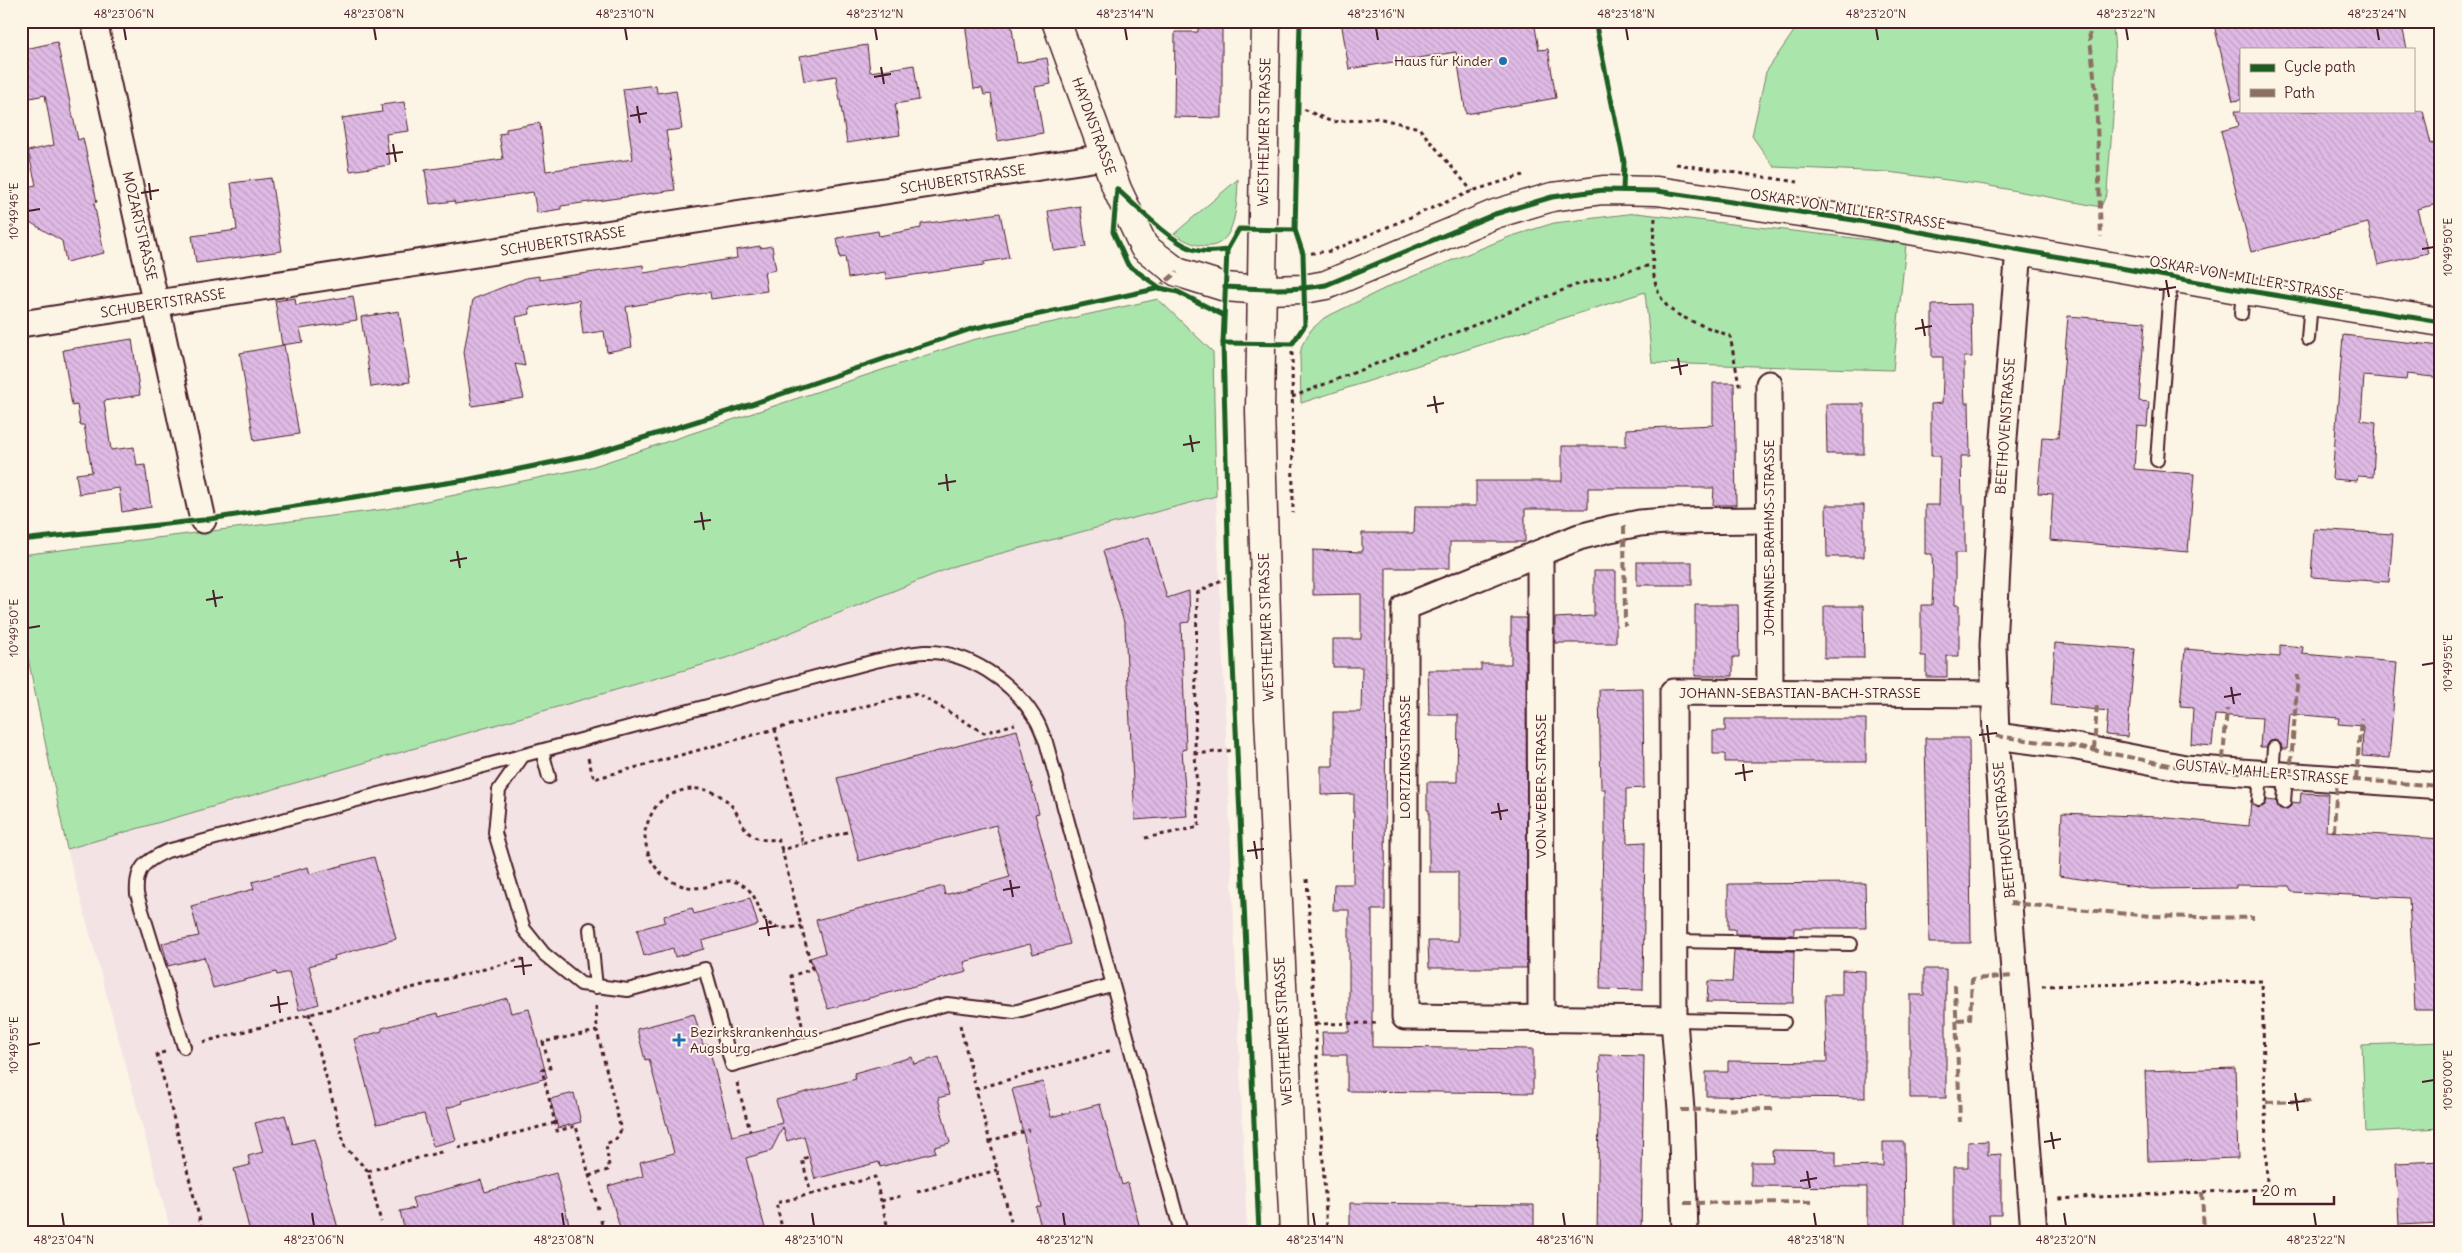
<svg xmlns="http://www.w3.org/2000/svg" width="2462" height="1253" font-family="Delius,sans-serif">
	<defs>
		<pattern id="building-back-hatch" width="6" height="6" patternUnits="userSpaceOnUse" patternTransform="scale(1.25)"><rect width="6" height="6" fill="#debae4"/><path d="M-1 5l2 2M0 0l6 6M5-1l2 2" fill="none" stroke="#c09fc4"/></pattern>
	</defs>
	<rect width="100%" height="100%" fill="#fcf5e5"/>
	<filter id="ink" filterUnits="userSpaceOnUse"><feTurbulence type="fractalNoise" baseFrequency=".02" numOctaves="2"/><feDisplacementMap in="SourceGraphic" scale="10" xChannelSelector="R" yChannelSelector="G"/><feConvolveMatrix kernelMatrix="1 2 1 2 8 2 1 2 1" color-interpolation-filters="sRGB"/></filter>
	<g filter="url(#ink)">
		<polygon fill="#f3e3e5" points="1216,496 1247,1232 171,1232 67,849 733,656 957,565"/>
		<g fill="#aae6ab" stroke="#7a826b">
			<path d="M1801 21H2112C2120 71 2110 141 2107 193L2101 207 1985 185 1888 172 1774 167 1752 136 1766 72Z"/>
			<path d="M1238 179C1237 225 1229 268 1174 234Z"/>
			<polygon points="1636,213 1906,244 1893,370 1652,363 1645,292 1301,403 1300,355 1302,345 1311,330 1324,318 1394,284 1509,237 1554,223"/>
			<polygon points="1158,299 1213,352 1216,496 957,565 733,656 67,849 21,624 21,555 387,509 591,467 972,340"/>
			<polygon points="2441,1042 2441,1128 2366,1132 2362,1045"/>
		</g>
		<g fill="url(#building-back-hatch)" stroke="#4a1f2b">
			<polygon points="978,21 1011,21 1017,63 1047,58 1051,84 1035,87 1043,133 998,141 991,94 984,95 982,88 974,89 965,23"/>
			<polygon points="1198,21 1222,21 1222,118 1174,117 1175,32 1198,32"/>
			<polygon points="1341,21 1534,21 1539,50 1548,49 1556,98 1466,114 1456,52 1349,69"/>
			<polygon points="2213,21 2401,21 2407,49 2241,49 2241,100 2233,101"/>
			<polygon points="57,42 78,140 83,138 97,202 94,203 104,253 66,262 62,241 21,217 21,188 36,185 28,151 54,145 45,95 30,98 21,50"/>
			<polygon points="867,45 870,72 914,65 919,100 895,104 900,135 847,143 836,76 804,81 800,56"/>
			<polygon points="656,85 657,93 676,90 682,129 666,131 675,190 561,206 561,209 537,213 533,192 455,204 454,201 430,204 425,170 503,159 499,134 506,133 506,129 540,123 546,171 633,159 623,89"/>
			<polygon points="404,102 409,131 386,134 390,165 350,171 342,118 382,112 381,105"/>
			<polygon points="2235,111 2423,111 2431,144 2441,141 2441,203 2417,209 2428,253 2378,265 2368,223 2251,252 2221,131 2239,126"/>
			<polygon points="271,178 282,251 196,263 192,236 237,230 231,183"/>
			<polygon points="1080,206 1086,247 1054,251 1048,211"/>
			<polygon points="1000,213 1009,258 984,262 984,265 886,279 885,272 848,278 845,257 840,258 837,238 878,231 879,236 921,228 921,224"/>
			<polygon points="760,246 760,248 772,246 776,270 764,272 767,291 711,299 710,292 626,307 632,347 607,352 604,331 583,334 579,300 529,308 530,314 516,317 525,366 515,364 524,398 472,406 464,352 473,299 526,278 539,276 539,280 643,265 644,273 737,258 736,250"/>
			<polygon points="353,296 357,320 300,329 303,342 282,345 275,301 295,298 296,305"/>
			<polygon points="1971,304 1972,357 1964,357 1964,380 1965,403 1969,403 1970,456 1961,456 1962,505 1965,505 1965,553 1955,553 1955,605 1959,605 1959,656 1947,656 1947,677 1926,677 1926,656 1921,656 1921,605 1932,605 1933,580 1932,554 1925,554 1925,505 1939,505 1940,456 1931,456 1931,404 1942,403 1943,380 1943,357 1932,357 1932,305"/>
			<polygon points="399,311 410,382 371,387 361,317"/>
			<polygon points="2068,316 2145,322 2139,401 2149,402 2148,414 2147,427 2137,426 2134,469 2194,474 2188,552 2050,540 2053,494 2038,493 2042,437 2058,438"/>
			<polygon points="2343,335 2441,346 2441,378 2407,374 2406,380 2364,376 2361,420 2376,422 2373,477 2358,476 2357,481 2332,479"/>
			<polygon points="132,339 140,395 104,401 111,450 134,447 137,466 145,465 151,507 122,512 119,488 79,494 76,474 92,472 84,425 80,425 77,405 72,406 63,350"/>
			<polygon points="284,345 299,434 254,441 240,353"/>
			<polygon points="1713,383 1734,383 1736,505 1713,505 1714,488 1588,488 1588,509 1525,509 1525,542 1450,542 1450,568 1386,568 1385,910 1372,910 1372,1047 1533,1049 1533,1093 1347,1091 1347,1055 1323,1055 1322,1032 1349,1032 1349,910 1333,910 1334,884 1353,884 1354,794 1321,795 1321,766 1333,766 1333,712 1361,712 1362,667 1333,667 1333,639 1361,639 1361,594 1313,595 1313,550 1362,552 1362,533 1414,533 1415,506 1476,506 1476,481 1562,481 1562,446 1626,446 1626,429 1713,425"/>
			<polygon points="1826,404 1864,404 1864,454 1827,454"/>
			<polygon points="1826,505 1864,505 1864,557 1827,557"/>
			<polygon points="2314,529 2393,534 2389,582 2311,577"/>
			<polygon points="1149,537 1167,598 1189,591 1190,622 1181,623 1186,749 1182,750 1187,816 1135,820 1125,626 1103,551"/>
			<rect x="1637" y="562" width="55" height="23"/>
			<polygon points="1594,571 1616,571 1616,643 1555,643 1555,618 1594,616"/>
			<polygon points="1695,605 1738,605 1739,657 1733,657 1733,676 1695,676"/>
			<polygon points="1824,606 1863,606 1864,658 1824,658"/>
			<polygon points="1511,618 1526,618 1527,968 1429,968 1428,941 1458,941 1458,872 1429,872 1429,810 1427,810 1427,782 1457,782 1458,715 1429,715 1428,670 1481,670 1481,664 1511,664"/>
			<polygon points="2055,643 2135,649 2127,737 2106,735 2108,711 2051,705"/>
			<polygon points="2280,645 2303,647 2302,654 2397,662 2389,758 2362,756 2363,726 2338,724 2339,718 2290,714 2287,749 2282,749 2281,744 2275,740 2270,741 2266,747 2260,747 2262,718 2215,715 2212,746 2191,744 2193,707 2180,706 2185,649 2280,657"/>
			<polygon points="1643,688 1644,788 1626,789 1626,810 1627,843 1645,842 1643,990 1600,989 1603,843 1605,843 1605,789 1601,789 1599,689"/>
			<polygon points="1725,719 1866,719 1866,762 1725,762 1725,754 1713,754 1713,731 1725,731"/>
			<polygon points="1017,730 1039,813 1035,814 1070,944 1033,954 1030,944 964,962 967,972 828,1009 810,958 825,953 816,920 943,886 945,895 1010,877 996,825 859,861 837,778"/>
			<polygon points="1925,738 1969,738 1971,943 1929,943"/>
			<polygon points="2301,793 2328,794 2326,831 2441,839 2441,1010 2415,1010 2409,898 2292,892 2289,886 2236,885 2236,888 2151,889 2059,876 2062,813 2158,817 2249,826 2251,800 2254,806 2259,808 2265,805 2267,800 2276,801 2279,808 2284,810 2290,807 2292,802 2300,803"/>
			<polygon points="374,857 396,939 334,956 335,959 309,966 319,1004 299,1010 289,972 277,975 276,972 213,988 204,957 168,966 162,943 199,936 191,906 254,889 252,882 308,867 310,874"/>
			<polygon points="1865,883 1866,928 1794,928 1794,935 1735,934 1735,929 1728,929 1728,884"/>
			<polygon points="750,898 758,925 702,941 704,949 675,957 673,948 644,956 637,930 665,922 664,916 692,908 694,914"/>
			<polygon points="1734,950 1794,951 1793,1003 1707,1002 1708,981 1732,982"/>
			<polygon points="1924,969 1946,969 1946,1098 1910,1098 1910,995 1924,995"/>
			<polygon points="1842,970 1865,971 1865,1098 1706,1096 1706,1072 1728,1072 1728,1061 1827,1062 1825,995 1842,995"/>
			<polygon points="507,998 511,1013 529,1009 547,1078 462,1101 463,1103 447,1108 456,1140 433,1146 424,1114 377,1124 354,1039 382,1031 382,1028 438,1013 439,1017"/>
			<polygon points="694,1014 703,1045 708,1044 732,1136 782,1123 776,1100 856,1079 854,1073 912,1057 914,1064 939,1057 949,1095 938,1098 950,1143 934,1147 936,1152 880,1167 879,1162 815,1179 804,1136 787,1141 783,1127 771,1151 746,1158 766,1232 621,1232 608,1186 643,1176 640,1162 674,1153 649,1059 645,1060 637,1029"/>
			<polygon points="1600,1055 1644,1056 1641,1232 1597,1232"/>
			<polygon points="2235,1068 2238,1158 2148,1161 2145,1071"/>
			<polygon points="1043,1082 1051,1117 1100,1104 1122,1185 1128,1183 1141,1232 1042,1232 1036,1207 1041,1206 1012,1089"/>
			<polygon points="574,1093 581,1122 558,1128 550,1099"/>
			<polygon points="285,1115 293,1144 314,1139 339,1232 250,1232 234,1169 250,1165 248,1156 263,1152 255,1123"/>
			<polygon points="1988,1141 1988,1155 2001,1154 2001,1215 1989,1215 1990,1227 1953,1228 1953,1167 1968,1167 1968,1142"/>
			<polygon points="1883,1142 1904,1142 1905,1228 1867,1228 1867,1187 1751,1186 1751,1162 1773,1162 1772,1150 1836,1151 1836,1167 1883,1166"/>
			<polygon points="2441,1161 2441,1223 2399,1225 2396,1163"/>
			<polygon points="556,1173 570,1228 558,1232 405,1232 400,1211 415,1208 412,1198 481,1180 485,1192"/>
			<polygon points="1350,1203 1534,1205 1534,1232 1350,1232"/>
		</g>
		<g fill="none" stroke-linecap="round" stroke-linejoin="round">
			<defs>
				<g id="service">
					<polyline points="2241,314 2243,290"/>
					<polyline points="2308,339 2311,301"/>
					<polyline points="2157,460 2171,276"/>
					<polyline points="542,751 549,777"/>
					<polyline points="522,757 499,790 495,833 524,929 544,954 581,984 628,990 705,969 732,1065 947,1004 1014,1012 1111,985"/>
					<polyline points="2272,774 2274,748"/>
					<polyline points="2259,800 2261,773"/>
					<polyline points="2284,802 2286,775"/>
					<polyline points="590,929 596,987"/>
					<polyline points="1675,941 1851,944"/>
					<polyline points="1674,1020 1784,1022"/>
					<path d="M184 1047 137 894C135 868 145 861 167 851L875 661C891 658 908 653 924 652 967 650 1013 682 1035 718 1040 725 1042 734 1046 742L1181 1232"/>
				</g>
				<g id="minor">
					<polyline points="94,21 203,520"/>
					<polyline points="2019,249 2003,451 1993,645 1996,736 2034,1232"/>
					<polyline points="21,324 1105,157"/>
					<polyline points="1769,384 1770,693"/>
					<polyline points="1540,553 1541,1018"/>
					<polyline points="1996,736 2072,746 2185,768 2441,786"/>
					<polyline points="1674,1020 1405,1017 1405,607 1579,537 1610,529 1640,523 1666,521 1769,520"/>
					<polyline points="1685,1232 1681,1110 1674,1020 1673,692 1995,694"/>
				</g>
				<g id="tertiary">
					<polyline points="1056,21 1117,189 1144,247 1177,272 1225,287 1262,290 1304,289 1326,285 1495,214 1552,197 1603,190 1657,191 1854,220 2243,290 2441,322"/>
					<polyline points="1266,21 1260,411 1269,717 1294,1232"/>
				</g>
			</defs>
			<use href="#service" stroke="#4a1f2b" stroke-width="16"/>
			<use href="#minor" stroke="#4a1f2b" stroke-width="29"/>
			<use href="#tertiary" stroke="#4a1f2b" stroke-width="31"/>
			<g stroke="#4a1f2b" stroke-width="3" stroke-dasharray="4 4" stroke-linecap="butt">
				<polyline points="1297,106 1332,122 1378,118 1419,128 1472,191"/>
				<polyline points="1676,164 1798,182"/>
				<path d="M1655 218C1653 248 1645 295 1677 314 1693 323 1713 329 1730 336L1739 384H1743"/>
				<polyline points="1303,254 1331,251 1472,191 1523,175"/>
				<polyline points="1292,344 1293,513"/>
				<polyline points="1292,397 1576,285 1651,265"/>
				<polyline points="775,729 803,844 851,831"/>
				<polyline points="1195,754 1197,593 1229,576"/>
				<polyline points="588,758 594,779 775,729 917,693 984,733 1015,724"/>
				<polyline points="1145,838 1199,827 1195,754 1236,750"/>
				<path d="M782 850 778 839C769 840 761 841 753 836 744 831 741 820 736 812 720 786 688 782 664 799 654 805 650 817 646 827 643 836 647 852 651 860 661 879 683 891 705 887 717 884 729 877 741 884 769 899 749 937 801 926"/>
				<polyline points="1307,879 1327,1232"/>
				<polyline points="2042,986 2262,981 2267,1189 2057,1199"/>
				<polyline points="596,1006 597,1031 543,1042 550,1068 542,1070 557,1131 576,1126 598,1209"/>
				<polyline points="309,1013 345,1147 368,1171 381,1222"/>
				<polyline points="1316,1024 1380,1023"/>
				<polyline points="802,1025 791,976 812,969 782,850 803,844"/>
				<polyline points="960,1025 976,1089"/>
				<polyline points="203,1042 523,959"/>
				<polyline points="165,1052 157,1054 203,1232"/>
				<polyline points="737,1083 750,1131"/>
				<polyline points="989,1141 1029,1130"/>
				<polyline points="458,1148 555,1123"/>
				<polyline points="368,1171 445,1151"/>
				<polyline points="589,1176 608,1170 609,1166 606,1144 616,1139 621,1130 597,1031"/>
				<polyline points="917,1192 997,1170"/>
				<polyline points="811,1194 875,1177 881,1201"/>
				<polyline points="601,1220 603,1232"/>
				<polyline points="1013,1229 976,1089 1112,1050"/>
				<polyline points="783,1232 776,1203 811,1194 802,1159 809,1157"/>
				<polyline points="889,1232 881,1201 901,1196"/>
			</g>
			<use href="#service" stroke="#fcf5e5" stroke-width="12"/>
			<use href="#minor" stroke="#fcf5e5" stroke-width="25"/>
			<use href="#tertiary" stroke="#fcf5e5" stroke-width="28"/>
			<g stroke="#8d6e63" stroke-width="4" stroke-dasharray="8 4" stroke-linecap="butt">
				<polyline points="2088,21 2096,93 2101,237"/>
				<polyline points="1158,288 1177,272"/>
				<polyline points="1624,526 1625,626"/>
				<polyline points="1996,736 2072,746 2185,768 2441,786"/>
				<polyline points="2094,750 2097,704"/>
				<polyline points="2222,771 2227,709"/>
				<polyline points="2290,776 2298,675"/>
				<polyline points="2356,780 2361,719"/>
				<polyline points="2334,831 2337,779"/>
				<polyline points="2010,903 2151,916 2254,918"/>
				<polyline points="1955,985 1960,1122"/>
				<polyline points="1957,1020 1970,1019 1972,979 2015,976"/>
				<polyline points="2266,1102 2312,1101"/>
				<polyline points="1681,1110 1774,1109"/>
				<polyline points="2202,1192 2204,1232"/>
				<polyline points="1684,1203 1813,1202"/>
			</g>
			<defs>
				<g id="cycleway">
					<polyline points="1595,21 1624,162 1623,190"/>
					<polyline points="1117,189 1113,232 1128,265 1160,288 1178,292 1223,315"/>
					<path d="M1117 189C1136 206 1169 240 1192 249 1203 253 1215 251 1227 250"/>
					<path d="M1225 287C1259 289 1292 291 1326 285L1495 214 1552 197 1603 190 1657 191 1854 220 2243 290 2441 322"/>
					<polyline points="1223,343 1292,344 1305,325 1303,254 1295,230 1300,21"/>
					<polyline points="21,540 203,520 466,480 588,455 749,405 971,329 1160,288"/>
					<polyline points="1259,1232 1229,576 1223,343 1227,250 1239,229 1295,230"/>
				</g>
			</defs>
			<use href="#cycleway" stroke="#fcf5e5" stroke-width="8"/>
			<use href="#cycleway" stroke="#1b5e20" stroke-width="5"/>
		</g>
	</g>
	<path fill="none" stroke="#4a1f2b" stroke-width="2" d="M124 28 126 40M374 28 376 40M625 28 627 40M875 28 877 40M1125 28 1127 40M1376 28 1378 40M1626 28 1628 40M1876 28 1878 40M2126 28 2128 40M2377 28 2379 40M881 67 884 84M874 77 891 74M637 106 640 123M630 116 647 113M393 144 396 162M386 154 403 152M149 183 151 200M141 193 159 190M28 211 40 209M2422 249 2434 247M2166 280 2169 297M2159 290 2176 287M1922 319 1925 336M1915 329 1932 326M1678 358 1681 375M1671 368 1688 365M1434 396 1437 413M1427 406 1444 403M1190 435 1193 452M1183 445 1200 442M946 474 948 491M938 484 956 481M701 512 704 530M694 522 711 520M457 551 460 568M450 561 467 558M213 590 216 607M206 600 223 597M28 628 40 626M2422 665 2434 663M2231 687 2234 704M2224 697 2241 694M1987 725 1989 743M1979 735 1997 733M1743 764 1745 781M1735 774 1753 771M1498 803 1501 820M1491 813 1508 810M1254 841 1257 859M1247 851 1264 849M1010 880 1013 897M1003 890 1020 887M766 919 769 936M759 929 776 926M522 957 524 975M514 967 532 965M278 996 280 1013M270 1006 288 1003M28 1045 40 1043M2422 1082 2434 1080M2295 1093 2298 1111M2288 1103 2305 1101M2051 1132 2054 1149M2044 1142 2061 1139M1807 1171 1810 1188M1800 1181 1817 1178M62 1213 64 1226M312 1213 314 1226M562 1213 564 1226M812 1213 814 1226M1063 1213 1065 1226M1313 1213 1315 1226M1563 1213 1565 1226M1814 1213 1816 1226M2064 1213 2066 1226M2314 1213 2316 1226"/>
	<g fill="#1f6fb2" stroke="#fcf5e5" stroke-width="2">
		<circle cx="1503" cy="61" r="5"/>
		<path d="M676.5 1032.5h5v5h5v5h-5v5h-5v-5h-5v-5h5z"/>
	</g>
	<g text-anchor="middle" dominant-baseline="central" stroke-width="4" stroke-linejoin="round" paint-order="stroke">
		<g font-size="14" fill="#4a1f2b" stroke="#fcf5e5" text-anchor="end">
			<text x="1493" y="61">Haus für Kinder</text>
			<text x="690" y="1032" text-anchor="start">Bezirkskrankenhaus<tspan x="690" dy="16">Augsburg</tspan></text>
		</g>
		<g font-size="14" fill="#4a1f2b" stroke="#fcf5e5">
			<text transform="translate(1094 126) rotate(70)">HAYDNSTRASSE</text>
			<text transform="translate(1264 132) rotate(-89)">WESTHEIMER STRASSE</text>
			<text transform="translate(963 179) rotate(-9)">SCHUBERTSTRASSE</text>
			<text transform="translate(1848 209) rotate(9)">OSKAR-VON-MILLER-STRASSE</text>
			<text transform="translate(140 226) rotate(77)">MOZARTSTRASSE</text>
			<text transform="translate(563 241) rotate(-9)">SCHUBERTSTRASSE</text>
			<text transform="translate(2247 278) rotate(10)">OSKAR-VON-MILLER-STRASSE</text>
			<text transform="translate(163 303) rotate(-9)">SCHUBERTSTRASSE</text>
			<text transform="translate(2005 426) rotate(-86)">BEETHOVENSTRASSE</text>
			<text transform="translate(1769 538) rotate(-90)">JOHANNES-BRAHMS-STRASSE</text>
			<text transform="translate(1266 627) rotate(-92)">WESTHEIMER STRASSE</text>
			<text x="1800" y="693">JOHANN-SEBASTIAN-BACH-STRASSE</text>
			<text transform="translate(1405 757) rotate(-90)">LORTZINGSTRASSE</text>
			<text transform="translate(2262 772) rotate(5)">GUSTAV-MAHLER-STRASSE</text>
			<text transform="translate(1541 786) rotate(-90)">VON-WEBER-STRASSE</text>
			<text transform="translate(2004 830) rotate(-95)">BEETHOVENSTRASSE</text>
			<text transform="translate(1283 1031) rotate(-93)">WESTHEIMER STRASSE</text>
		</g>
	</g>
	<rect width="2462" height="1253" fill="none" stroke="#fcf5e5" stroke-width="55"/>
	<rect x="2240" y="48" width="175" height="65" fill="#fcf5e5" stroke="#b59f9b"/>
	<rect x="2250" y="64" width="25" height="8" fill="#1b5e20" stroke="#b59f9b"/>
	<text x="2284" y="72" font-size="15" fill="#4a1f2b">Cycle path</text>
	<rect x="2250" y="89" width="25" height="8" fill="#8d6e63" stroke="#b59f9b"/>
	<text x="2284" y="98" font-size="15" fill="#4a1f2b">Path</text>
	<path d="M2254 1196v8h80v-8" fill="none" stroke="#4a1f2b" stroke-width="2.5"/>
	<text x="2262" y="1196" font-size="15" fill="#4a1f2b" stroke="#fcf5e5" stroke-width="4" paint-order="stroke">20 m</text>
	<rect x="28" y="28" width="2406" height="1198" fill="none" stroke="#4a1f2b" stroke-width="2"/>
	<g font-size="12" text-anchor="middle" fill="#4a1f2b">
		<text x="124" y="18">48°23'06"N</text>
		<text x="374" y="18">48°23'08"N</text>
		<text x="625" y="18">48°23'10"N</text>
		<text x="875" y="18">48°23'12"N</text>
		<text x="1125" y="18">48°23'14"N</text>
		<text x="1376" y="18">48°23'16"N</text>
		<text x="1626" y="18">48°23'18"N</text>
		<text x="1876" y="18">48°23'20"N</text>
		<text x="2126" y="18">48°23'22"N</text>
		<text x="2377" y="18">48°23'24"N</text>
		<text transform="translate(14 211) rotate(-90)" y="4">10°49'45"E</text>
		<text transform="translate(2448 247) rotate(-90)" y="4">10°49'50"E</text>
		<text transform="translate(14 628) rotate(-90)" y="4">10°49'50"E</text>
		<text transform="translate(2448 663) rotate(-90)" y="4">10°49'55"E</text>
		<text transform="translate(14 1045) rotate(-90)" y="4">10°49'55"E</text>
		<text transform="translate(2448 1080) rotate(-90)" y="4">10°50'00"E</text>
		<text x="64" y="1244">48°23'04"N</text>
		<text x="314" y="1244">48°23'06"N</text>
		<text x="564" y="1244">48°23'08"N</text>
		<text x="814" y="1244">48°23'10"N</text>
		<text x="1065" y="1244">48°23'12"N</text>
		<text x="1315" y="1244">48°23'14"N</text>
		<text x="1565" y="1244">48°23'16"N</text>
		<text x="1816" y="1244">48°23'18"N</text>
		<text x="2066" y="1244">48°23'20"N</text>
		<text x="2316" y="1244">48°23'22"N</text>
	</g>
</svg>
